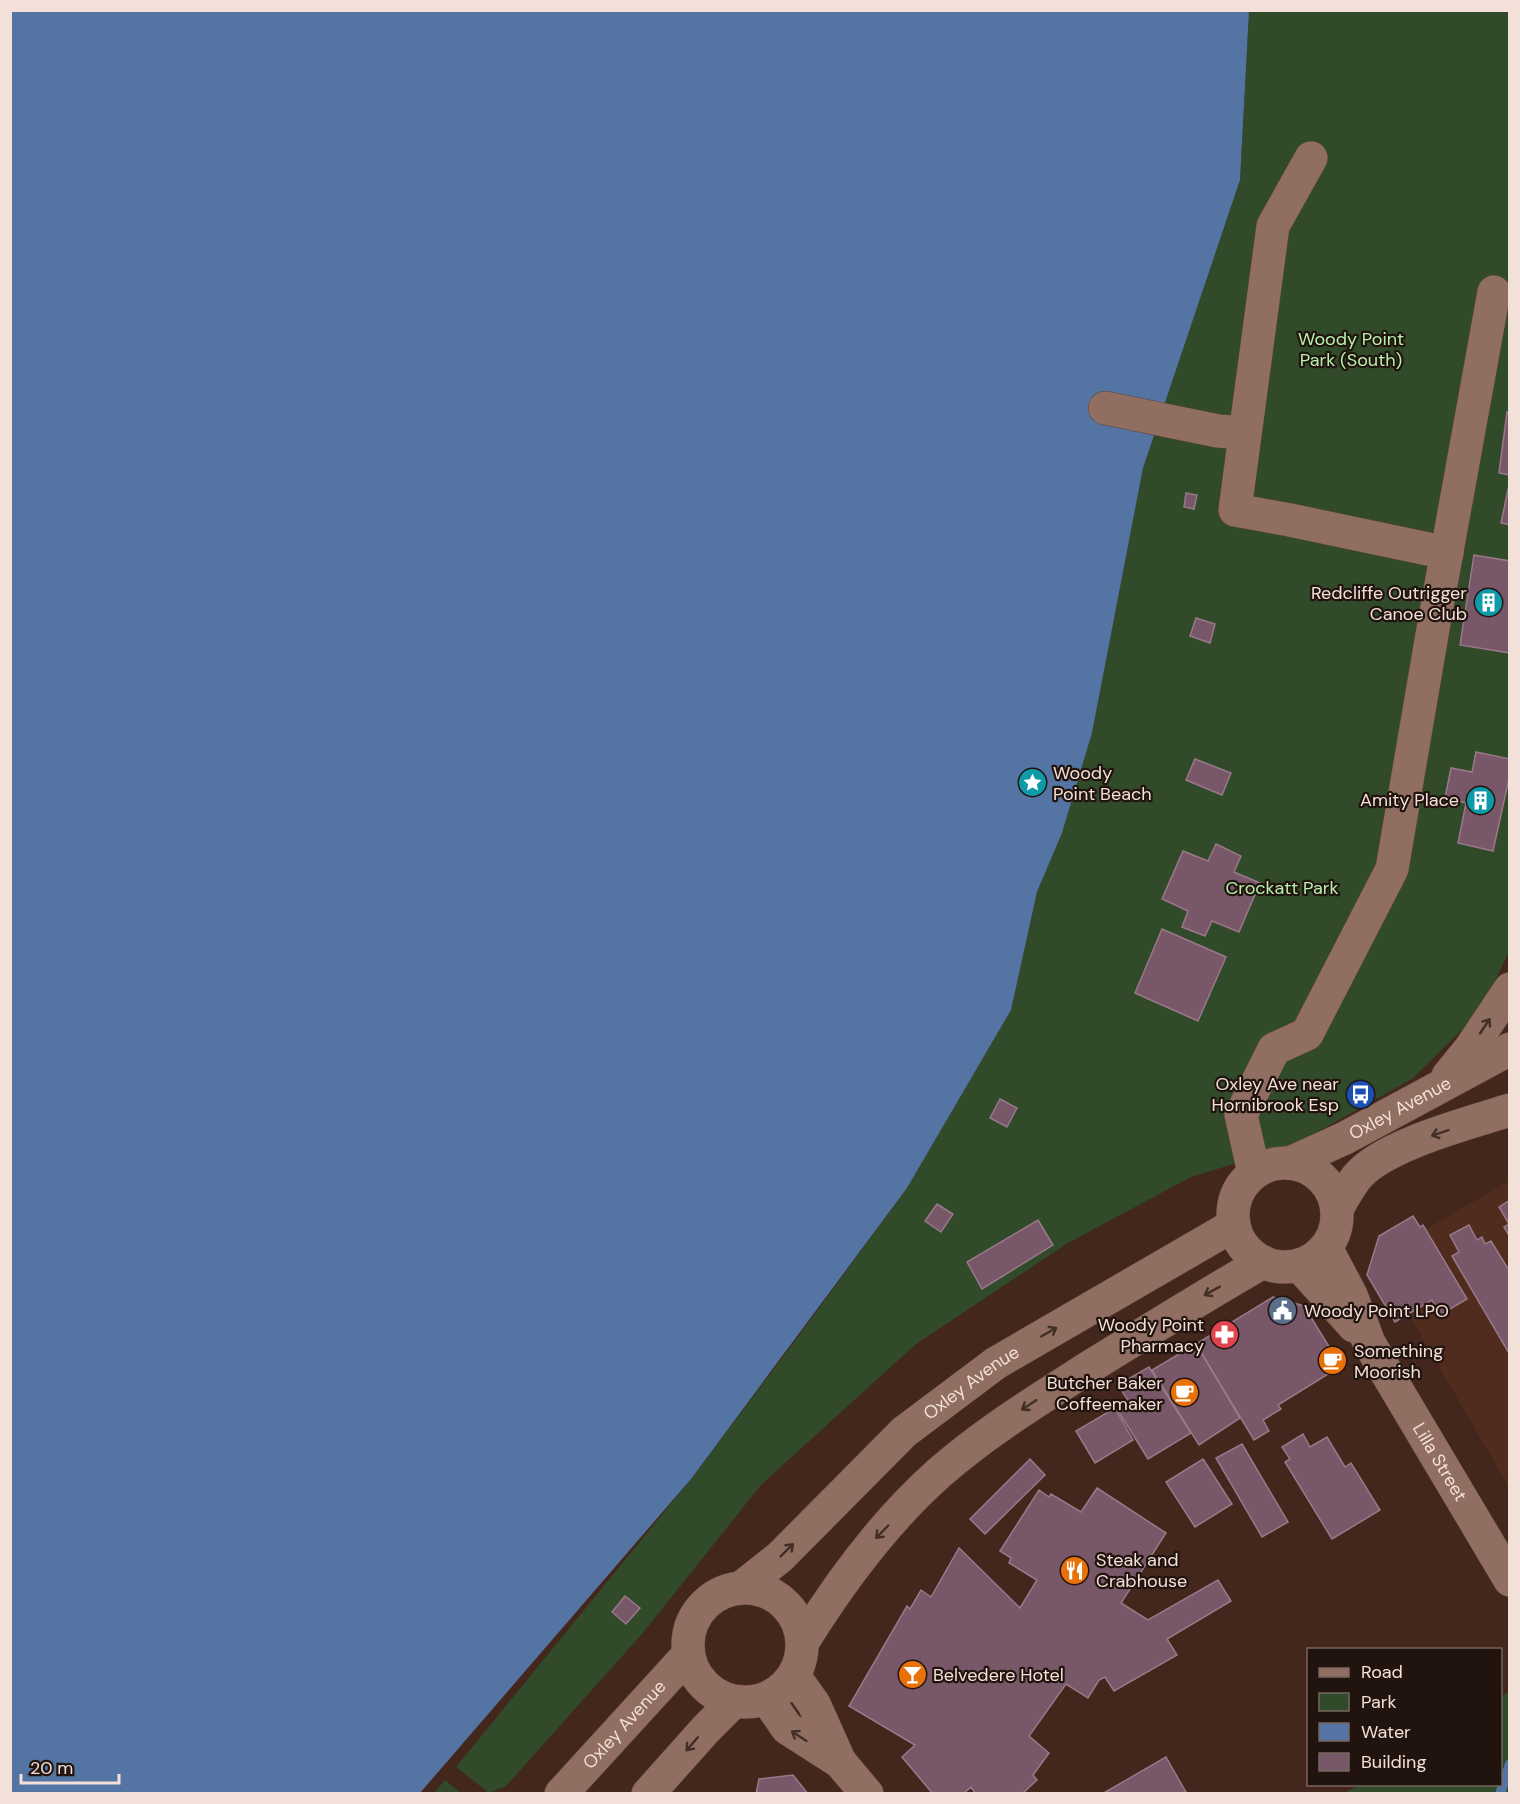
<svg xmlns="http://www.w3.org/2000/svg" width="1520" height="1804" font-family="'DM Sans',sans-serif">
	<rect width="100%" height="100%" fill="#44271c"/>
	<polygon fill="#502c1e" points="1509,1181 1509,1487 1376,1258"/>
	<g fill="#304a2a">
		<polygon points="1249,11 1509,11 1510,949 1481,1011 1412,1079 1292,1146 1191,1177 1068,1243 916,1344 761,1485 642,1634 506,1786 489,1793 456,1767 691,1479 789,1349 907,1188 1011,1010 1037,892 1062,833 1092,733 1143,468 1240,180"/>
		<polygon points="1509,1691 1509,1793 1344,1793 1359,1785 1500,1784 1501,1697"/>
		<polygon points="445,1780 461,1793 434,1793"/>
	</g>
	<polygon fill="#5474a3" points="11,11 1249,11 1240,180 1143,468 1092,733 1062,833 1037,892 1011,1010 907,1188 691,1479 420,1793 11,1794"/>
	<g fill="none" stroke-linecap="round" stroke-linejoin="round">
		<polyline stroke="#5474a3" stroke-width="10" points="1500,1794 1510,1764"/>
	</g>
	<g fill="#785868" stroke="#997889" stroke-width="1.5">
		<polygon points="1507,412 1510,412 1510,475 1499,473"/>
		<polygon points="1510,480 1510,525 1501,523"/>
		<polygon points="1186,493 1197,495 1194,509 1184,507"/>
		<polygon points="1474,555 1510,561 1510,653 1460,645"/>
		<polygon points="1196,618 1215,624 1210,643 1190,636"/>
		<polygon points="1476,752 1510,759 1510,774 1493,851 1458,843 1466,803 1445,798 1451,768 1472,772"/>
		<polygon points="1195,759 1231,773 1222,795 1186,780"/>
		<polygon points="1216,844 1241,856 1234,872 1260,883 1239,932 1212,921 1205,936 1182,927 1188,911 1162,899 1183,851 1208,861"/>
		<polygon points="1162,929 1226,957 1198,1021 1135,993"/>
		<polygon points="1000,1099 1017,1108 1007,1127 990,1118"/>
		<polygon points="1510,1200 1510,1237 1504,1227 1509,1224 1499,1207"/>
		<polygon points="937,1204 953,1214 941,1232 925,1221"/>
		<polygon points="1413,1216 1420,1227 1423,1225 1467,1299 1440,1315 1432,1300 1395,1322 1367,1275 1379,1236"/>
		<polygon points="1038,1220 1053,1245 982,1289 967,1262"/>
		<polygon points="1469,1225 1477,1240 1482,1237 1485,1244 1491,1241 1510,1272 1510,1355 1452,1256 1459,1252 1450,1235"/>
		<polygon points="1273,1297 1304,1306 1341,1366 1278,1405 1281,1409 1263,1420 1269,1431 1254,1440 1196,1344"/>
		<polygon points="1196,1344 1240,1418 1199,1445 1152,1370"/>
		<polygon points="1149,1367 1191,1433 1148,1459 1117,1409 1129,1402 1118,1385"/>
		<polygon points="1115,1408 1133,1440 1095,1463 1076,1431"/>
		<polygon points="1303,1434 1310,1447 1327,1437 1345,1467 1351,1463 1380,1510 1332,1539 1285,1462 1290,1459 1282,1447"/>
		<polygon points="1242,1444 1288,1522 1262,1537 1216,1458"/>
		<polygon points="1030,1459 1045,1475 985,1534 970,1519"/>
		<polygon points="1203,1459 1232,1504 1195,1527 1166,1482"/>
		<polygon points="1097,1488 1166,1533 1121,1603 1148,1620 1218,1580 1231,1601 1167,1639 1177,1655 1114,1691 1105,1677 1099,1680 1088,1698 1066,1684 1029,1736 1049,1753 1033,1775 1037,1780 1022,1794 976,1794 971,1787 963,1794 933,1794 902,1757 915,1745 849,1706 907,1606 910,1609 921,1590 931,1597 959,1548 1020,1608 1037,1580 1009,1563 1011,1558 1000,1551 1039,1490 1049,1497 1051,1494 1081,1512"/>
		<polygon points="625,1596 640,1608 626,1624 612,1612"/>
		<polygon points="1166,1757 1187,1794 1102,1794"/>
		<polygon points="793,1775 808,1794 756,1794 759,1779"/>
	</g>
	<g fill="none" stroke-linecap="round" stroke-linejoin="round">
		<defs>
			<g id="minor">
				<polyline points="1311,158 1273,226 1235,510 1290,520 1447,553"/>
				<polyline points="1105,408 1218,431 1245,433"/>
				<polyline points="1448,1076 1470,1049 1510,989"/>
				<path id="s1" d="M1290 1163 1345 1138 1510 1049"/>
				<circle cx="1285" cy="1215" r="52"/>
				<polyline points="1254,1173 1241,1115 1274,1049 1307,1034 1392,869 1434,623 1494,292"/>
				<path d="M1337 1209C1343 1198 1349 1187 1357 1177 1383 1145 1469 1123 1510 1110"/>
				<path id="s2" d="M1326 1248 1351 1295 1369 1343 1510 1580"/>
				<polyline points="1299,1265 1354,1326"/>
				<path id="s3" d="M742 1587 780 1557 904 1432 996 1363 1234 1225"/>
				<circle cx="745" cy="1645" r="57"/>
				<path d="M804 1640C842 1579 885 1521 939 1473 986 1432 1035 1402 1088 1368 1146 1332 1204 1296 1263 1262"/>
				<polyline points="794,1676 814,1704 840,1762"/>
				<polyline points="767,1699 787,1728 840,1762 867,1794"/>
				<path id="s4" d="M561 1794 688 1655"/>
				<polyline points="648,1794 706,1729 733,1702"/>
			</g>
		</defs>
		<use href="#minor" stroke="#5e453c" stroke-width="34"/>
		<use href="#minor" stroke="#906e61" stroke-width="33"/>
	</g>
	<defs><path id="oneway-shaft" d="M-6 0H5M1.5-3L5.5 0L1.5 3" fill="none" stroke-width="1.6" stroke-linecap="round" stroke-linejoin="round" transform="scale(1.5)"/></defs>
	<g stroke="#422f28">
		<use href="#oneway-shaft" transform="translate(1485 1026) rotate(-56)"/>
		<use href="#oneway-shaft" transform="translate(1440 1133) rotate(161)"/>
		<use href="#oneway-shaft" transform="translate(1212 1291) rotate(151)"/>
		<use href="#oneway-shaft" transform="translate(1049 1332) rotate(-30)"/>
		<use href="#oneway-shaft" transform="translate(1029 1405) rotate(147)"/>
		<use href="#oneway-shaft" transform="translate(882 1532) rotate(134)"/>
		<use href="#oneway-shaft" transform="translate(787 1550) rotate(-45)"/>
		<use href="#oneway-shaft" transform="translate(799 1736) rotate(-147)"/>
		<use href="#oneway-shaft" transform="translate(692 1744) rotate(131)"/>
	</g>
	<defs>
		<symbol id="building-disc" viewBox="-11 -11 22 22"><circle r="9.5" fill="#0f9aa8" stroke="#21140f"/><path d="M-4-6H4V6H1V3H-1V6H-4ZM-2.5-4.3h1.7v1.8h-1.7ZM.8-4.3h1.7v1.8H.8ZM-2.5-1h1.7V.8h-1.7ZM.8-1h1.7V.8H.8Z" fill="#fff"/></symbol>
		<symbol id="sight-disc" viewBox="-11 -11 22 22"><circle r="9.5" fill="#0f9aa8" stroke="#21140f"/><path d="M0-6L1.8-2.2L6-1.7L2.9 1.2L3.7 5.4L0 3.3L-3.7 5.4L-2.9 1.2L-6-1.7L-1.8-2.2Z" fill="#fff"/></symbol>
		<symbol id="bus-disc" viewBox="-11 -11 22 22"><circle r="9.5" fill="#1a4fb4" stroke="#21140f"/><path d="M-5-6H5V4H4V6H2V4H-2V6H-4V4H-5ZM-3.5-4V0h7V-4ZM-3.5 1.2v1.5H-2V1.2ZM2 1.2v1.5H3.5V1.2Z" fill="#fff"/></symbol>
		<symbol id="civic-disc" viewBox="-11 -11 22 22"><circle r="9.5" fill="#5c6f8a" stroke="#21140f"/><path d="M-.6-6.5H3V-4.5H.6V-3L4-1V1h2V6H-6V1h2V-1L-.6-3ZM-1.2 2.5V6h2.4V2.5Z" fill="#fff"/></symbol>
		<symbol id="pharmacy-disc" viewBox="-11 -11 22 22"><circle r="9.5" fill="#e0444e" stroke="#21140f"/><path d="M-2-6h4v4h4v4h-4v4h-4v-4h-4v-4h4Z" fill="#fff"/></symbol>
		<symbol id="cafe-disc" viewBox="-11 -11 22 22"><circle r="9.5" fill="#e8710a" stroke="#21140f"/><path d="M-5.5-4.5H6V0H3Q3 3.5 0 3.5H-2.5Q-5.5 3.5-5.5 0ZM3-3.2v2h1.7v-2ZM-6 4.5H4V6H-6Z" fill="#fff"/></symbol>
		<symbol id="restaurant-disc" viewBox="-11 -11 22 22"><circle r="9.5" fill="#e8710a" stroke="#21140f"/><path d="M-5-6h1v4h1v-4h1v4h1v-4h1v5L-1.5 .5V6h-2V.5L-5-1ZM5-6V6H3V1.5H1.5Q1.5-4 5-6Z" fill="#fff"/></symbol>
		<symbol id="bar-disc" viewBox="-11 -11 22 22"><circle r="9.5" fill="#e8710a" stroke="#21140f"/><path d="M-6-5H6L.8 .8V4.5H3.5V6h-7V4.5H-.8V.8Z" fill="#fff"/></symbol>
	</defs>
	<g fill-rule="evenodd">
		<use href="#building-disc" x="1472" y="586" width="33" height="33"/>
		<use href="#sight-disc" x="1016" y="766" width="33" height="33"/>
		<use href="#building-disc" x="1464" y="784" width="33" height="33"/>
		<use href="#bus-disc" x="1344" y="1078" width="33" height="33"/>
		<use href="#civic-disc" x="1266" y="1294" width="33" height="33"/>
		<use href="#pharmacy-disc" x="1208" y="1318" width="33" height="33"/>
		<use href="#cafe-disc" x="1316" y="1344" width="33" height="33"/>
		<use href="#cafe-disc" x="1168" y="1376" width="33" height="33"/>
		<use href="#restaurant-disc" x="1058" y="1554" width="33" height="33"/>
		<use href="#bar-disc" x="896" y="1658" width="33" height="33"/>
	</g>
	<g text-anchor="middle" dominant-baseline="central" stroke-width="4.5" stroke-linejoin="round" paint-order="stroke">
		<g font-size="18" fill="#b7f2ab" stroke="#21140f">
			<text x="1351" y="339">Woody Point<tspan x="1351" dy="21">Park (South)</tspan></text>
			<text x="1282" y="888">Crockatt Park</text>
		</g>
		<g font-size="18" fill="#f3e0d8" stroke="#21140f" text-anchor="end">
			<text x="1467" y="593">Redcliffe Outrigger<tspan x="1467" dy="21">Canoe Club</tspan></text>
			<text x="1053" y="773" text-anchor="start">Woody<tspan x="1053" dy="21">Point Beach</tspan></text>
			<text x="1459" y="800">Amity Place</text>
			<text x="1339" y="1084">Oxley Ave near<tspan x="1339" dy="21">Hornibrook Esp</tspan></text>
			<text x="1304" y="1311" text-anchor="start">Woody Point LPO</text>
			<text x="1204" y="1325">Woody Point<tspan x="1204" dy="21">Pharmacy</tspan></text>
			<text x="1354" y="1351" text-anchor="start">Something<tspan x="1354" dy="21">Moorish</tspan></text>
			<text x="1163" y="1383">Butcher Baker<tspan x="1163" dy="21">Coffeemaker</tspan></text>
			<text x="1096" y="1560" text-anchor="start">Steak and<tspan x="1096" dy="21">Crabhouse</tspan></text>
			<text x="933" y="1675" text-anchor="start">Belvedere Hotel</text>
		</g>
		<g font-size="18" fill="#f3e0d8" stroke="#21140f">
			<text stroke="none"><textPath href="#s1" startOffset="123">Oxley Avenue</textPath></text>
			<text stroke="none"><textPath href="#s3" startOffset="308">Oxley Avenue</textPath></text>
			<text stroke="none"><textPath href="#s2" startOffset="243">Lilla Street</textPath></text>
			<text stroke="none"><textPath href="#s4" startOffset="94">Oxley Avenue</textPath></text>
		</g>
	</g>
	<rect width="1520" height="1804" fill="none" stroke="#f3e0d8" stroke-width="24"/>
	<rect x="1307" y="1648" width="195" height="138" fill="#21140f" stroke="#75665f" stroke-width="1.5"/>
	<rect x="1319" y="1668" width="30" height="9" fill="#906e61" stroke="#75665f" stroke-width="1.5"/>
	<text x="1361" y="1678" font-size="18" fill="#f3e0d8">Road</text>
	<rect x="1319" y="1693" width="30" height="18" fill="#304a2a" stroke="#75665f" stroke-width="1.5"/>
	<text x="1361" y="1708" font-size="18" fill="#f3e0d8">Park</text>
	<rect x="1319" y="1723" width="30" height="18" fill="#5474a3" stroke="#75665f" stroke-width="1.5"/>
	<text x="1361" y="1738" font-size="18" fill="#f3e0d8">Water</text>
	<rect x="1319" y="1753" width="30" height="18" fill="#785868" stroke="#75665f" stroke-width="1.5"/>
	<text x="1361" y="1768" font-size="18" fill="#f3e0d8">Building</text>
	<path d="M21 1774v9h98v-9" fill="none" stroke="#f3e0d8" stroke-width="3"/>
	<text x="30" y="1774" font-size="18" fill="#f3e0d8" stroke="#21140f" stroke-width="4.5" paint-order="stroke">20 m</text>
</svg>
